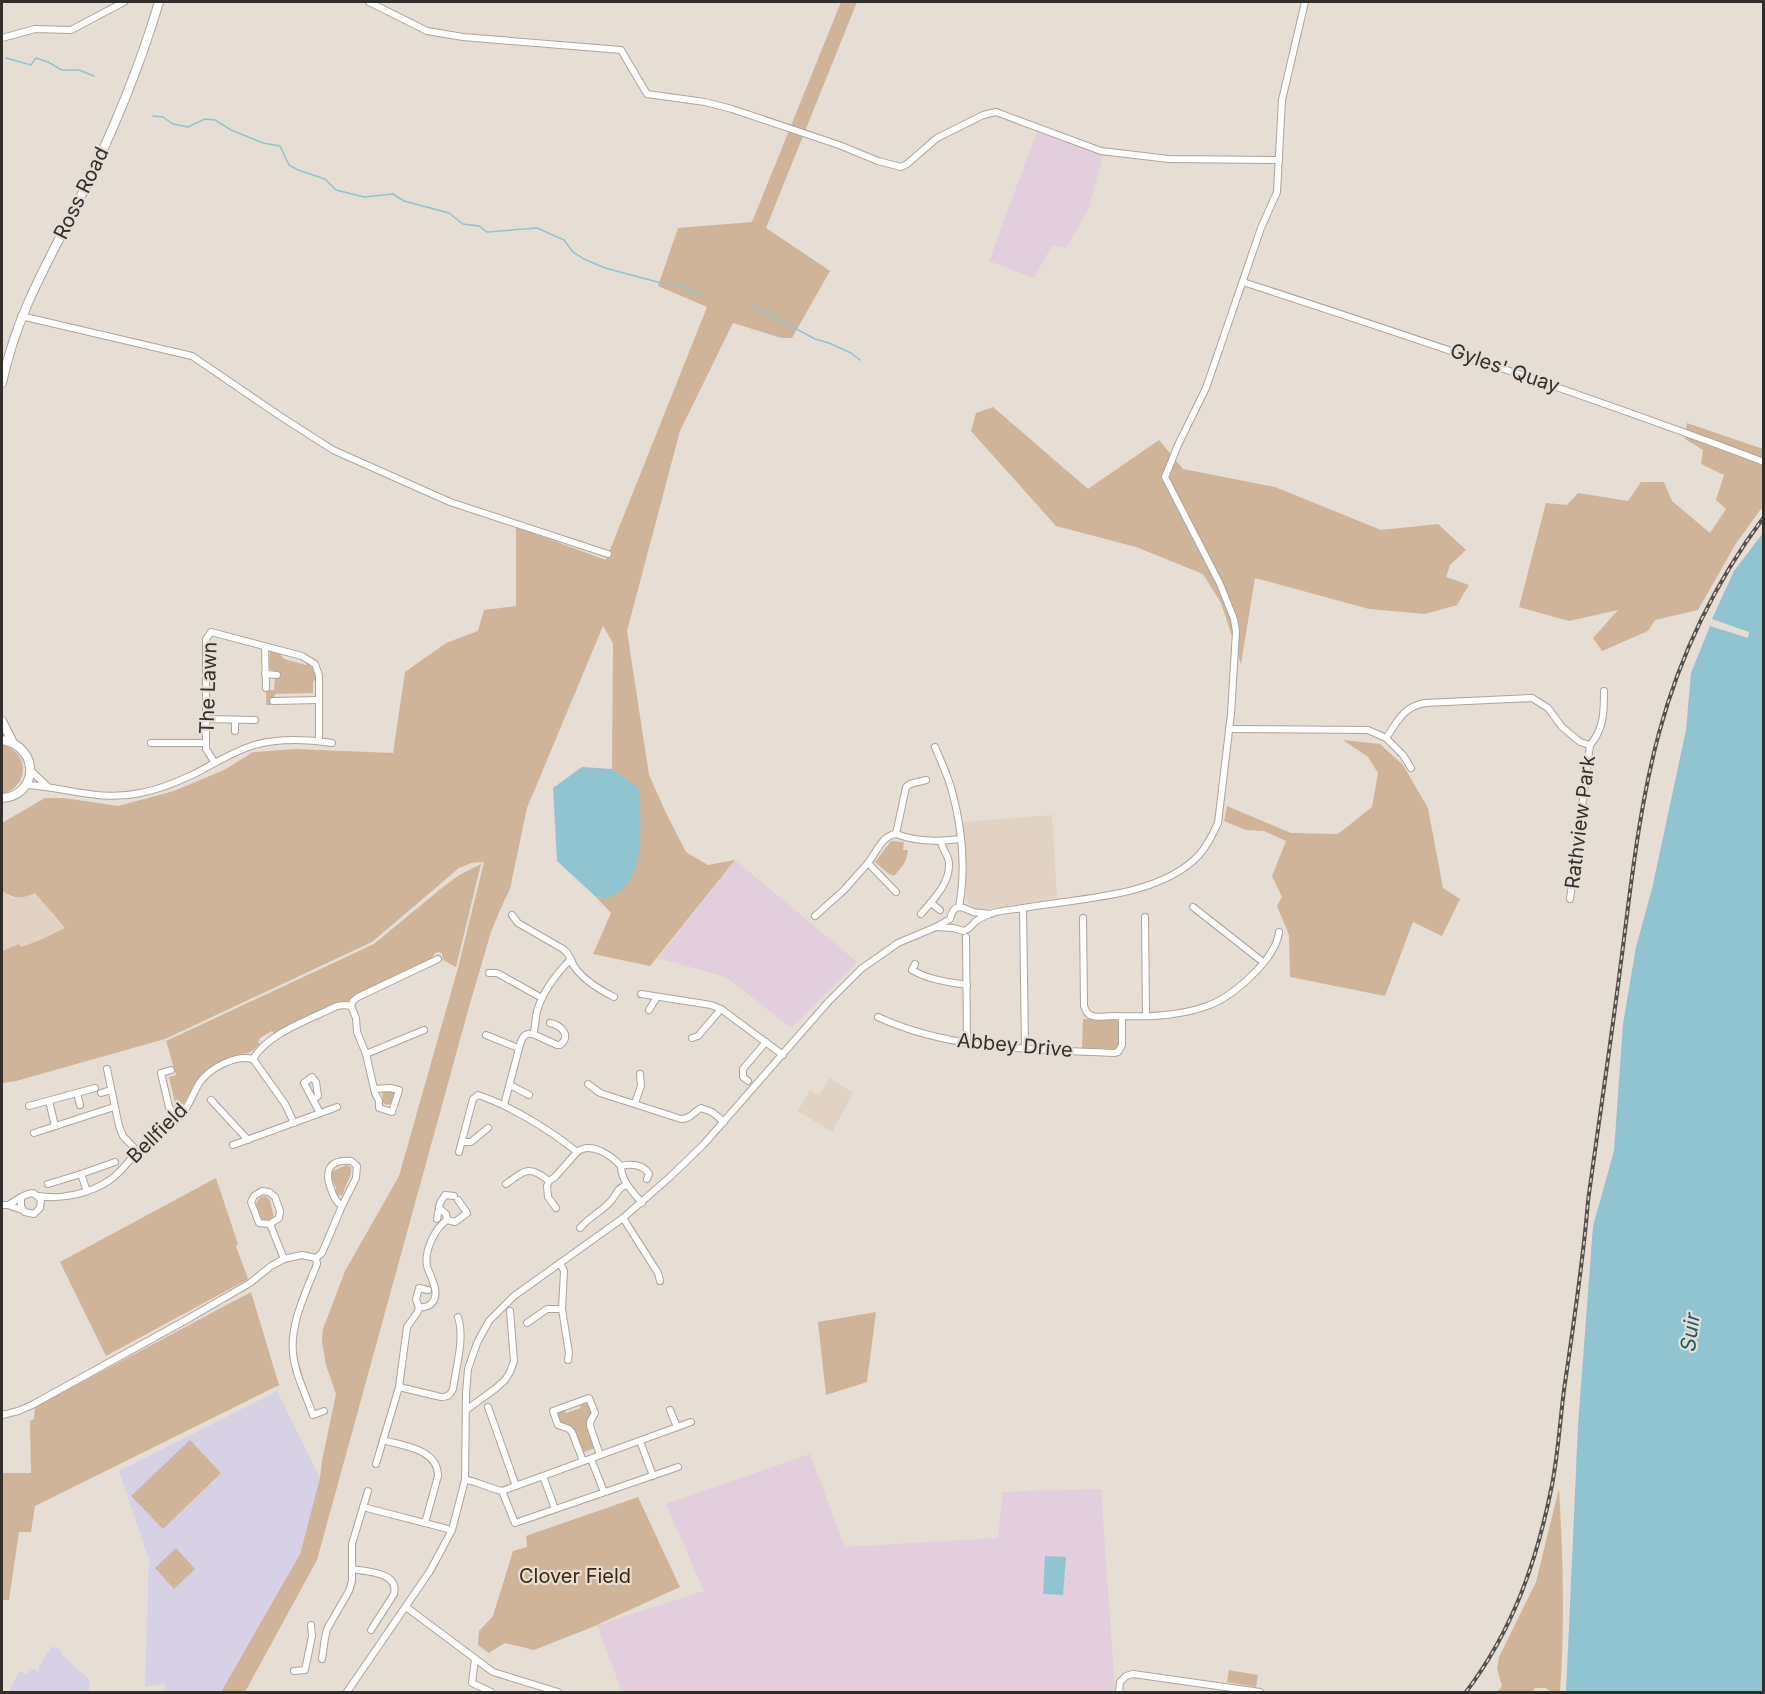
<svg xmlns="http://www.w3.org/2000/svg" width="1765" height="1694" font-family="Inter,sans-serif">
	<rect width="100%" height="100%" fill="#e6ddd4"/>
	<g fill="#e1d2c3">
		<polygon points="1052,815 1057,898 980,910 975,910 969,906 966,897 963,822"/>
		<polygon points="2,891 13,898 35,893 65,929 40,940 20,947 19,944 2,951"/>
		<polygon points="830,1078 853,1093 832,1132 798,1111 810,1090 819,1095"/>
	</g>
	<g fill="#e2cedd">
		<polygon points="1037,132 1103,155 1089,208 1066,248 1052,245 1034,278 989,261"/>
		<polygon points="735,860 857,962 791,1028 726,977 658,958"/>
		<polygon points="810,1454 845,1547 998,1538 1003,1492 1101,1489 1115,1692 622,1692 597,1625 704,1591 666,1504"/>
	</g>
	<g fill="#d7d1e6">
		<polygon points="277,1391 320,1478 300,1554 221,1692 165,1692 165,1683 145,1687 149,1560 119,1471"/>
		<polygon points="51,1647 59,1648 62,1655 90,1680 89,1692 9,1692 19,1671 27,1674 30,1668 39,1672 39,1667"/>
	</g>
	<g fill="#d0b499">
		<path d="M841 2H857L766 228 830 271 792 338H782L733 323 680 431 627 631 649 775 666 813 686 852 708 865 735 860 650 966 593 954 611 913 595 896 605 899 639 789 612 769 613 643 603 626 527 808 510 889 500 910 491 932 469 1007 317 1560 245 1692H221L300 1554 320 1478 322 1461 336 1394 326 1365 322 1342 323 1329 345 1271 399 1176 458 968 484 862 471 863 459 868 372 942 165 1039 16 1081 2 1083V951L19 944 21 947 40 940 65 928 35 893C21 899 15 899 2 891V823L45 798H64L118 806 174 791 224 770 253 752 296 749 393 753 405 672 446 643 478 631 484 610 516 606V527L606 560 707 307 658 286 678 228 752 222Z"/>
		<polygon points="993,407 1088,489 1159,440 1183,469 1275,487 1381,530 1438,524 1466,550 1450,565 1446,577 1469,585 1457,605 1425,614 1369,609 1255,578 1241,664 1221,603 1203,574 1136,547 1056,526 971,431 976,413"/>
		<polygon points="1687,423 1763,449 1763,506 1735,545 1698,610 1655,620 1648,631 1602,651 1593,638 1618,610 1569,621 1519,607 1546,503 1567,505 1578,493 1628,501 1641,482 1664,482 1672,501 1710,533 1726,509 1716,500 1724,475 1701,464 1703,450 1685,439"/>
		<polygon points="270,651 280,654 284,659 306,665 308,663 316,673 316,680 313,681 313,693 275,694 274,705 266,705 266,690 274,690 275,678 279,675 279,672 269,669"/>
		<polygon points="1343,740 1380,744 1403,765 1428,808 1443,888 1460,899 1442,936 1413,922 1385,996 1290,977 1289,935 1277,906 1282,897 1272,876 1286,841 1264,831 1246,830 1224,821 1227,806 1291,833 1338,834 1372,807 1378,773 1368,757"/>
		<path d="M2 745C30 752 30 786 2 794Z"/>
		<path d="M891 841 904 842 903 850H908C907 862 901 868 894 876L889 874 875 862Z"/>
		<path d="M481 864 456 967 443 960 442 954 439 952 435 953 431 960 355 995 348 1002 341 1001 274 1034 272 1031 260 1038 258 1042 260 1044C247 1057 250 1051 235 1056 202 1067 195 1083 180 1111L178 1112 175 1111 176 1107 169 1077 176 1075 166 1041 374 944 443 887 461 874Z"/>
		<polygon points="1083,1019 1114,1019 1119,1022 1119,1045 1116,1049 1082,1048"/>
		<polygon points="393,1090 395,1096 392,1104 386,1105 383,1103 382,1091"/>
		<path d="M346 1165 351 1167C353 1176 344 1185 343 1195L336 1196 334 1193 336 1188 331 1177V1172Z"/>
		<polygon points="216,1178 238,1244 236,1246 248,1279 106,1356 60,1262"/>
		<polygon points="266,1196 270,1200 274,1218 264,1222 262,1220 256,1203 261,1197"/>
		<polygon points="251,1292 279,1385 35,1506 31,1532 19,1532 9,1600 2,1600 2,1473 31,1473 30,1421 34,1419 35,1407"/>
		<polygon points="876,1312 867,1382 826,1395 818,1322"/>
		<path d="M583 1402 588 1405 591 1413C583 1426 590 1434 595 1448L582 1453C577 1438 577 1428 560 1423L558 1416 559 1411 564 1410 566 1413 581 1408 579 1403Z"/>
		<polygon points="190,1440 221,1473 163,1529 131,1496"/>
		<path d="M1559 1488C1563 1556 1565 1625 1560 1692H1550L1546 1688H1535L1532 1692H1497L1502 1686 1497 1669 1499 1657 1536 1582Z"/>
		<polygon points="638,1497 680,1587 590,1628 534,1650 505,1643 489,1653 478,1645 479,1631 493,1616 513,1551 527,1547 526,1536"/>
		<polygon points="176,1548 195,1569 174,1589 155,1568"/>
		<polygon points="1229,1670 1258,1675 1256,1687 1227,1682"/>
	</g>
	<g fill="#90c4d1">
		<polygon points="1763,533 1763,1692 1566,1692 1578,1426 1593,1226 1614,1151 1623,1024 1636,947 1652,889 1686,730 1691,673 1710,626 1748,638 1749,632 1712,619 1734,571"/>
		<path d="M582 767 612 769 639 788C639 820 648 866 621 890 617 894 610 896 605 899L595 896 557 861 553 788Z"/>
		<polygon points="1045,1556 1066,1557 1063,1595 1043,1594"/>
	</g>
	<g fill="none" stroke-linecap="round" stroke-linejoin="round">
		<g stroke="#90c4d1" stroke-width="1.5">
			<polyline points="6,58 31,65 36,58 48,62 62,70 79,70 94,76"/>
			<polyline points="153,116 163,117 173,124 188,127 205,119 215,120 231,130 263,143 280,146 289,165 298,170 325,179 336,190 364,197 393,194 404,201 449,213 463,224 479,226 487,232 537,228 564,240 573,252 584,259 605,268 665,284 673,283 701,294"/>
			<polyline points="754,306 815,339 829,343 851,353 860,360"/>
		</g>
		<defs>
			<g id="minor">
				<polyline points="369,2 427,31 463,37 621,50 647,94 705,102 732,109 839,145 878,161 901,167 907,164 937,138 983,115 996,112 1101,151 1169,159 1279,160"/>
				<polyline points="2,38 35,29 71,30 124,2"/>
				<path d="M1243 282C1418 339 1592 397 1764 462"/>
				<polyline points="21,316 192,356 280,416 333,450 450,502 608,554"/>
				<polyline points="265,647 266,688"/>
				<polyline points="265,674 277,675"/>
				<polyline points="273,701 319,700"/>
				<polyline points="206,719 255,720"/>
				<polyline points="1229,729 1368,730 1386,738 1403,755 1411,768"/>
				<polyline points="235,731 235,720"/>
				<path d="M1386 738C1398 721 1403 707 1425 703L1532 698 1548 708 1562 727 1580 742 1590 745C1604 729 1604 712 1604 691"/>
				<polyline points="151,743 206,743"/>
				<path d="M935 747C941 761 948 776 952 791 962 828 966 869 959 907"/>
				<polyline points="215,763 206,749 206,639 211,632 302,656 315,664 319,675 319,741"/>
				<polyline points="30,770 47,786"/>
				<path d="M26 785C65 787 100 802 140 793 157 790 175 783 192 775 212 765 232 752 254 745 279 738 306 739 332 743"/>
				<polyline points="896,834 906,787 910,784 926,780"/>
				<path d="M896 834C917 842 938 842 960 839"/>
				<path d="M896 892 868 863C877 852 881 836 896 834"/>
				<polyline points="1570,899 1590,745"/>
				<polyline points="931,903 940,910"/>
				<polyline points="1193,907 1263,962"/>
				<polyline points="1023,908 1025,1049"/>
				<path d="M921 914C933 900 950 883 949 864 949 855 942 850 941 841"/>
				<path d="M512 915 518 923 563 949C570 954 570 959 574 966 583 980 600 990 614 997"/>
				<polyline points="815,916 844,890 868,863"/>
				<polyline points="1145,917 1146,1016"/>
				<path d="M1083 918 1084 1006C1086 1011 1087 1015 1093 1016 1098 1018 1106 1016 1111 1016 1143 1017 1177 1017 1207 1006 1233 997 1276 959 1279 932"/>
				<path d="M936 927 953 928 964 931C970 929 970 927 974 923 977 919 985 916 990 914 998 911 1008 910 1017 909 1073 898 1158 899 1199 855 1207 846 1213 834 1218 823L1231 714 1236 632 1234 619 1220 584 1165 477 1178 445 1206 388 1261 228 1277 192 1282 100 1305 2"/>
				<polyline points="966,937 967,1042"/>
				<path d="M915 964 912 970C929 980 948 982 967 985"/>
				<polyline points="489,973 497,973 542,998"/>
				<polyline points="641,994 711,1005 721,1009 783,1055"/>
				<polyline points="351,1006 356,1018 357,1032 366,1054 375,1093 379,1101 379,1108 392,1112 399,1090 390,1088 374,1089"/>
				<polyline points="649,1010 657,997"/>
				<path d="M878 1017C951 1051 1035 1049 1114 1053L1118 1052 1122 1045V1017"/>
				<path d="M533 1034 557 1045H560C572 1036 561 1025 550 1023"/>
				<polyline points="486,1035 518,1048"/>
				<polyline points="692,1038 698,1036 721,1009"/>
				<polyline points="366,1054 424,1030"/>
				<path d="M253 1059C268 1033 311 1019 337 1006L344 1005 351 1006 353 1001 358 997 438 959"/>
				<polyline points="253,1059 285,1104 294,1123"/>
				<polyline points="107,1069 119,1126 123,1136 137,1151"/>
				<polyline points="161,1073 169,1107 178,1118"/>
				<polyline points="161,1073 171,1070"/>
				<polyline points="748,1081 743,1077 743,1069 766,1042"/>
				<path d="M588 1084 600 1093 681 1119C691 1119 693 1112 701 1108L712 1112 724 1122"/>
				<polyline points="510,1085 529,1095"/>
				<polyline points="77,1093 80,1105"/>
				<polyline points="101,1093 111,1090"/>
				<polyline points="211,1100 248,1140"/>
				<polyline points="313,1100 318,1096 316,1082 312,1077 304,1083 320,1113"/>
				<polyline points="49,1101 55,1126"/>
				<polyline points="635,1103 641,1086 640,1074"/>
				<path d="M504 1105 521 1041C524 1035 526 1033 533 1034 536 1027 535 1019 537 1011 543 991 557 973 571 959"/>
				<polyline points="29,1106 95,1088"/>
				<polyline points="34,1133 114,1107"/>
				<polyline points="462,1142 471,1142 488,1128"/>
				<polyline points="233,1145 337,1107"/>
				<path d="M459 1152 473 1099 478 1095C511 1106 550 1130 577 1152 591 1141 612 1156 621 1166 621 1181 633 1192 642 1203"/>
				<path d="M621 1166C631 1163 644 1165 649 1174L647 1179"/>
				<polyline points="48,1184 81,1174"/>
				<path d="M506 1184C525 1170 529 1165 549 1181"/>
				<polyline points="87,1191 81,1174 115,1162"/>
				<path d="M39 1196C62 1200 91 1193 110 1180 123 1171 131 1157 142 1147 155 1136 171 1127 182 1114 190 1105 193 1092 200 1082 210 1068 236 1054 253 1059"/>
				<polyline points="2,1205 8,1205 22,1210"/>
				<path d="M8 1205C16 1201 24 1193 33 1193L41 1199 40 1208 34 1214 25 1212 21 1207V1198"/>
				<polyline points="556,1208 548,1197 547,1186 549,1181 555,1177 577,1152"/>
				<polyline points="623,1218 658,1273 660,1281"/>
				<polyline points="437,1219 439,1208"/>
				<polyline points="447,1220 455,1222 467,1213 458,1200"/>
				<polyline points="270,1224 279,1218 280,1211 275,1197 269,1192 262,1191 254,1196 251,1202 259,1223 270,1224 284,1259"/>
				<path d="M580 1228C589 1217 601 1212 610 1202 617 1195 616 1189 626 1185"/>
				<polyline points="560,1263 564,1271 562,1309 569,1353 568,1360"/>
				<polyline points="419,1308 416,1299 419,1288 428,1290"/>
				<polyline points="527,1323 547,1309 562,1309"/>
				<path d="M399 1387 441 1397C448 1397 450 1395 453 1389 456 1367 465 1338 458 1317"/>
				<polyline points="488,1407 516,1486"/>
				<polyline points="466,1410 495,1389 505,1380 510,1372 514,1361 510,1311"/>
				<polyline points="670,1410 677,1427"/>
				<path d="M324 1411 313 1415C306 1395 295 1374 293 1353 290 1323 306 1292 317 1264L316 1258 322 1253 342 1206C336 1202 333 1196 331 1189 324 1171 329 1159 351 1161L357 1166 356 1178 342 1206"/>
				<polyline points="2,1415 18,1411 32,1405 186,1320 250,1283 271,1266 284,1259 302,1255 316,1258"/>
				<path d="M383 1440C404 1446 438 1449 438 1476L425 1523"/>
				<polyline points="640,1441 653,1476"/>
				<polyline points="591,1459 604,1492"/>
				<polyline points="583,1461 572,1432 569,1429 558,1425 553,1411 589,1398 595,1413 590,1422 590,1426 600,1455"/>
				<path d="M376 1464 399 1387 407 1327 417 1313 419 1308C422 1307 425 1307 428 1306 444 1297 430 1277 427 1266 424 1251 435 1228 447 1220L446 1214 439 1208 440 1203 445 1195 454 1196"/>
				<polyline points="543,1476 555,1509"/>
				<path d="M465 1480C478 1481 490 1489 502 1491L691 1422"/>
				<polyline points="502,1491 515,1523 678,1467"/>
				<polyline points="363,1507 452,1530"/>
				<path d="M352 1569C368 1572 399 1572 394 1594L371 1630"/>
				<polyline points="406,1607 493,1672 558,1692"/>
				<polyline points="322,1659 325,1638 327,1629 349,1591 352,1581 352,1544 368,1491"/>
				<polyline points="475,1659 472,1683 491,1692"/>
				<polyline points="294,1671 305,1670 312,1636 311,1625"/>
				<path d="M347 1692 430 1571 452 1530 465 1480 466 1393 468 1369 477 1343 489 1321 514 1296 623 1218 671 1176 704 1144 829 1001 861 969 898 943 936 927 950 919C954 902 962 907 973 912 978 913 984 913 989 914"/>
				<polyline points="1119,1692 1120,1682 1126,1676 1133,1674 1260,1692"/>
			</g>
			<g id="major">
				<path d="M2 383C17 312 49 261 80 198 112 134 139 69 159 2"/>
				<polyline points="2,721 12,741"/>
				<path d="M2 740C41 747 38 796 2 798"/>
			</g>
		</defs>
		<use href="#minor" stroke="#ada49c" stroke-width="8"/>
		<use href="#major" stroke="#ada49c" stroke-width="10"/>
		<use href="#minor" stroke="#fff" stroke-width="6"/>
		<use href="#major" stroke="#fff" stroke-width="8"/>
		<defs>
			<path id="rail" d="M1466 1692C1513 1630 1537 1561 1552 1485 1558 1454 1560 1421 1564 1390 1573 1327 1583 1264 1588 1201 1599 1121 1611 1041 1621 962 1631 885 1639 807 1659 733 1680 655 1716 581 1764 517"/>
		</defs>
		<use href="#rail" stroke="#55504c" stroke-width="4"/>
		<use href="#rail" stroke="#e6ddd4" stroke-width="1.5" stroke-dasharray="4.5" stroke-linecap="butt"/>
	</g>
	<g text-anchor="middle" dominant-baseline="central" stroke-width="4.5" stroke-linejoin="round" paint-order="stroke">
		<g font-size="20" fill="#322e2b" stroke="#e6ddd4">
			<text transform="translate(81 193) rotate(-64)">Ross Road</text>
			<text transform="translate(1505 368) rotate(19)">Gyles' Quay</text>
			<text transform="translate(208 688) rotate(-88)">The Lawn</text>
			<text transform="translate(1580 822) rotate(-83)">Rathview Park</text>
			<text transform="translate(1015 1045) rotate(5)">Abbey Drive</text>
			<text transform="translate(157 1133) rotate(-45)">Bellfield</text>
		</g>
		<g font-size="20" fill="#3d260c" stroke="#e6ddd4">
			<text x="575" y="1576">Clover Field</text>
		</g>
		<g font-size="21" font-style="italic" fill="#185d6c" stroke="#e6ddd4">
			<text transform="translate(1690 1332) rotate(-82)">Suir</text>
		</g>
	</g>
	<rect width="1765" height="1694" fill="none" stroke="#322e2b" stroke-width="6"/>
</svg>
